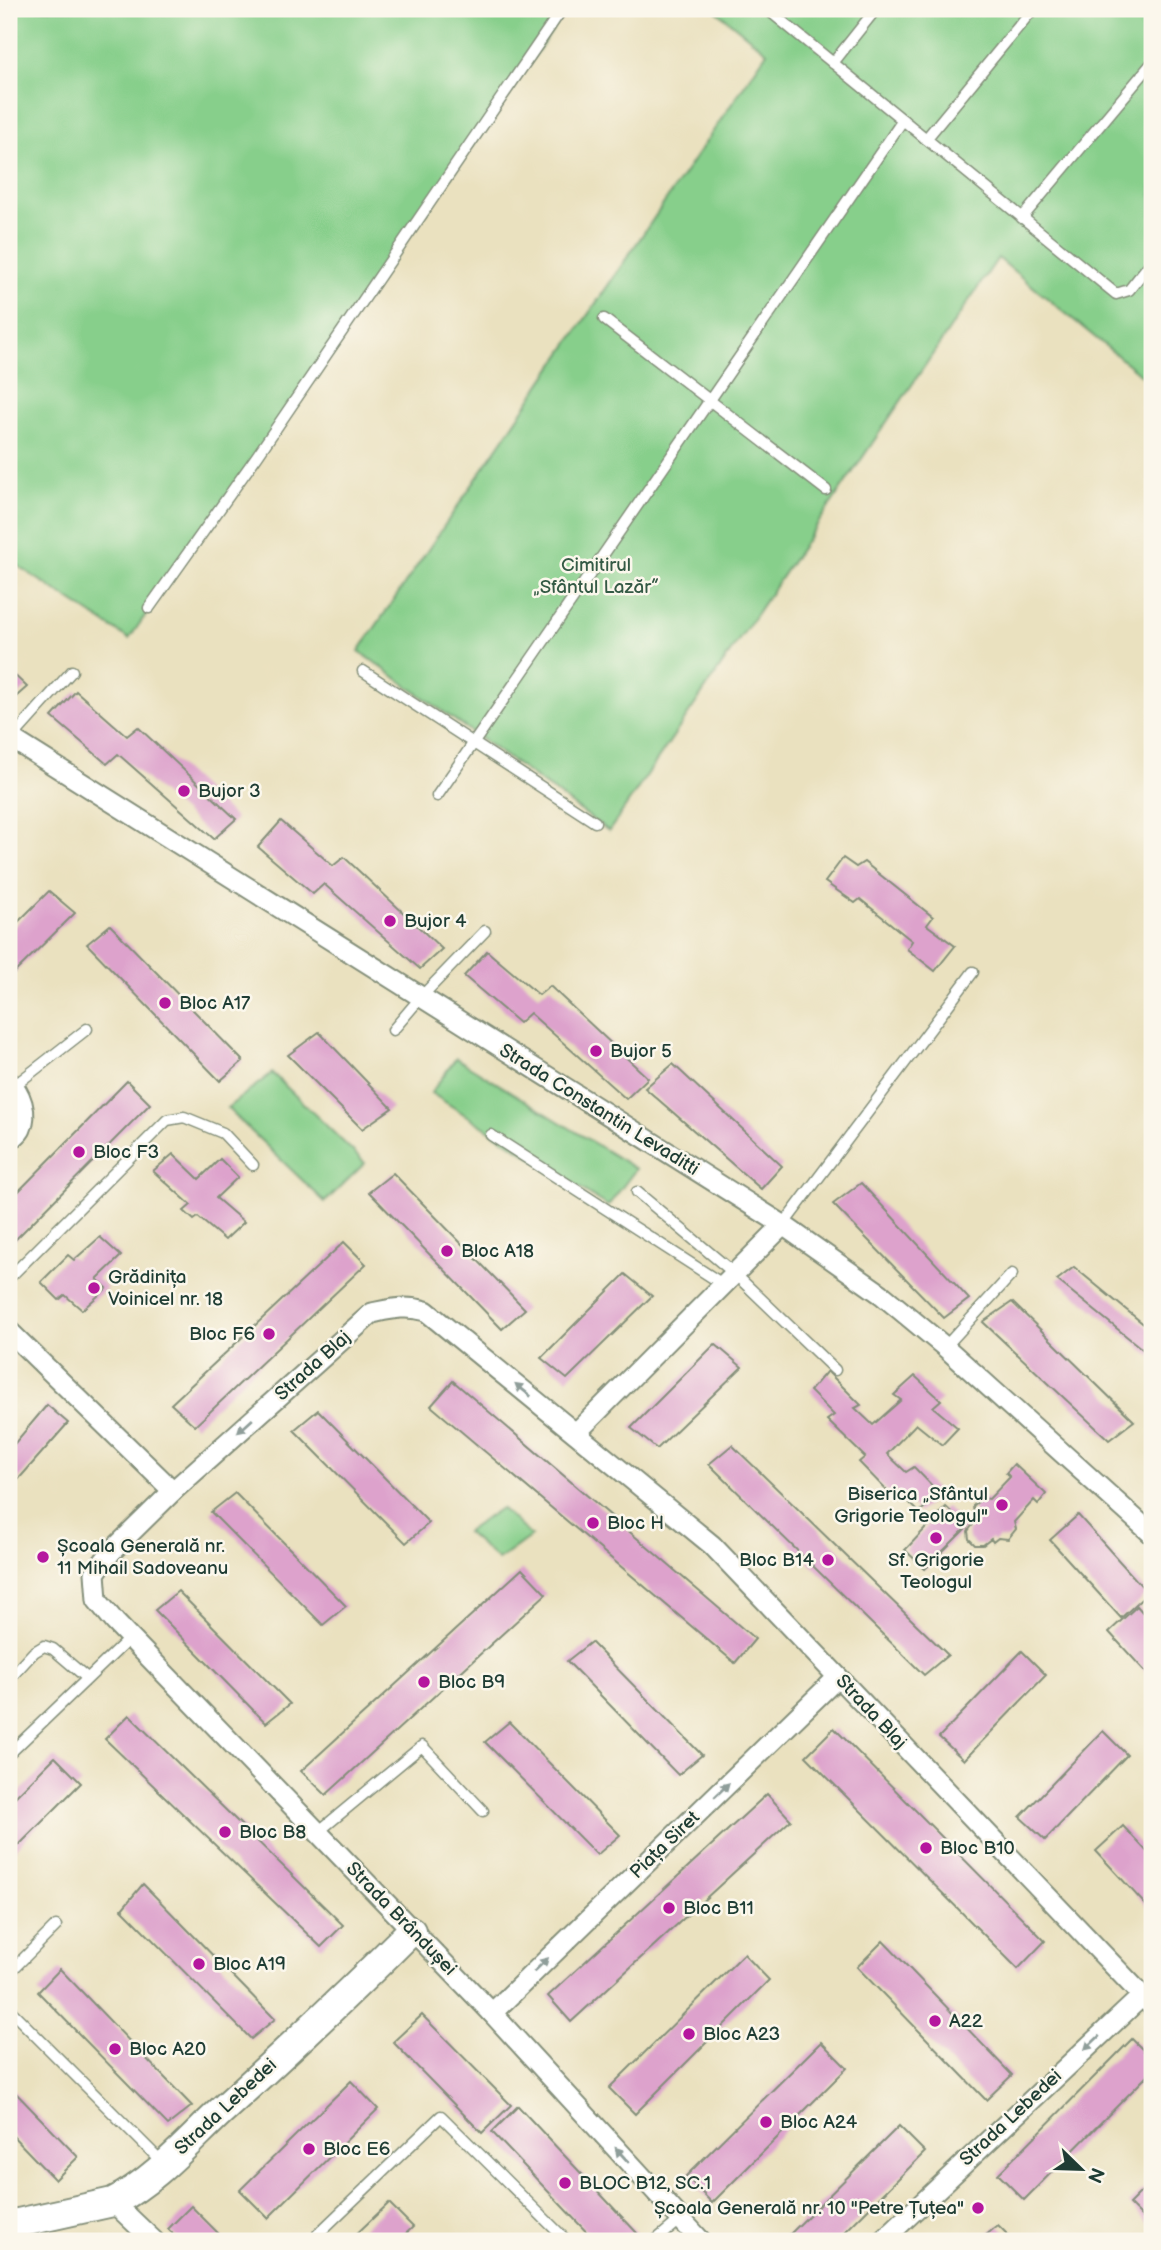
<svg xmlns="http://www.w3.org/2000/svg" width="1161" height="2250" font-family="'Balsamiq Sans',sans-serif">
	<rect width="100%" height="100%" fill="#fbf7ec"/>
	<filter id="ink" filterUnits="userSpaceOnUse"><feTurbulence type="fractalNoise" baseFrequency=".0143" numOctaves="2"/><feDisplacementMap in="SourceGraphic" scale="14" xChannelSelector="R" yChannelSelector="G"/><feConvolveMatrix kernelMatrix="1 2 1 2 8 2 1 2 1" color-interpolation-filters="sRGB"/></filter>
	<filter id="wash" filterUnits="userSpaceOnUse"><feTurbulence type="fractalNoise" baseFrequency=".00686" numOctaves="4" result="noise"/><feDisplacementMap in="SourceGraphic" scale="28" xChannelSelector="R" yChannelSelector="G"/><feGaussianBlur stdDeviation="1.57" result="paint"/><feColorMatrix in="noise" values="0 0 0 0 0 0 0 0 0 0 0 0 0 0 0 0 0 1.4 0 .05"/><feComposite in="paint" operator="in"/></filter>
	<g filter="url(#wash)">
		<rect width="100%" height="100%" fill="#eae1bf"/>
		<g fill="#87cf8b" stroke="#538660" stroke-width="2">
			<polygon points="9,9 567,9 129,639 9,560"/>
			<polygon points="714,9 1152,9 1152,384 998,258 609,831 359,651 767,52"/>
			<polygon points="456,1058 636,1169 608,1206 431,1093"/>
			<polygon points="272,1073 365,1163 325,1202 227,1108"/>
			<polygon points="501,1508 531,1536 498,1560 466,1532"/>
		</g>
		<g id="blocks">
			<g fill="#dda2cc">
				<polygon points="9,670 27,687 9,703"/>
				<polygon points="76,691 127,736 138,727 236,819 214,839 118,754 107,764 52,717"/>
				<polygon points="281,821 333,866 344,857 442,949 420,969 324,884 313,894 258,847"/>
				<polygon points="843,858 856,867 864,862 933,917 927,925 955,946 935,971 907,949 912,941 860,899 855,903 825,882"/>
				<polygon points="49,891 75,913 9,978 9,931"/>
				<polygon points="110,925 243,1061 220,1081 87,944"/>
				<polygon points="487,951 539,995 550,986 648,1078 626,1099 530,1013 519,1023 464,976"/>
				<polygon points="319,1032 392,1108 362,1129 288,1055"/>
				<polygon points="673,1064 782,1166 761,1189 645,1088"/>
				<polygon points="127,1081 150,1104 9,1246 9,1201"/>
				<polygon points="173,1154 199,1179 220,1159 238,1177 216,1198 244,1222 225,1240 198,1217 194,1220 184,1211 191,1205 153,1171"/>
				<polygon points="393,1173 525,1309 502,1329 369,1192"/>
				<polygon points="861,1183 969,1299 944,1318 833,1204"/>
				<polygon points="100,1237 121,1256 97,1279 107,1288 82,1310 65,1295 59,1300 41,1282 68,1255 74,1260"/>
				<polygon points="344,1242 366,1264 195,1426 171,1404"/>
				<polygon points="1074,1267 1152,1331 1152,1357 1057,1280"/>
				<polygon points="625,1274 652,1296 567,1379 541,1358"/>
				<polygon points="1012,1302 1134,1421 1109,1440 983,1322"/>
				<polygon points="715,1344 742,1367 657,1449 631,1428"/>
				<polygon points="827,1371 861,1405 855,1408 873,1425 901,1400 894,1395 915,1376 941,1400 933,1407 958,1428 942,1445 916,1424 887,1454 906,1472 914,1467 941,1495 919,1512 897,1491 891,1495 859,1462 865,1457 827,1420 834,1415 810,1391"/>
				<polygon points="453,1381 755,1639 735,1663 431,1406"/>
				<polygon points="47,1405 68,1423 9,1490 9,1450"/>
				<polygon points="318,1410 429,1523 406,1543 294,1430"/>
				<polygon points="732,1445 948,1655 924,1675 709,1464"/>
				<polygon points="1014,1464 1046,1494 1038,1504 1034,1500 1014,1522 1016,1529 1008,1539 998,1538 993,1542 991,1539 983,1545 975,1545 969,1539 968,1531 974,1523 970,1521 974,1516 973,1506 982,1498 989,1499 1010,1477 1006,1473"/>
				<polygon points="235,1493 346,1606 323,1625 211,1512"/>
				<polygon points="946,1507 967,1527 925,1569 905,1550"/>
				<polygon points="1078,1515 1148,1593 1121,1618 1050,1540"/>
				<polygon points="522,1569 546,1594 326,1795 301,1771"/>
				<polygon points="178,1591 290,1704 266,1723 155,1610"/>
				<polygon points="1137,1606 1152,1623 1152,1679 1109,1632"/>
				<polygon points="591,1642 702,1755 678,1775 567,1661"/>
				<polygon points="1022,1651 1046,1675 964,1760 939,1737"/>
				<polygon points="129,1715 343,1925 321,1947 105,1739"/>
				<polygon points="509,1722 620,1835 597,1855 485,1742"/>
				<polygon points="834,1728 1045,1941 1018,1969 806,1756"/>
				<polygon points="1103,1731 1127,1755 1045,1840 1020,1817"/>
				<polygon points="55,1757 81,1783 9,1855 9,1803"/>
				<polygon points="767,1794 791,1820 571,2022 548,1996"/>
				<polygon points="1123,1826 1152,1857 1152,1912 1096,1851"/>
				<polygon points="143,1884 275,2019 251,2039 122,1909"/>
				<polygon points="883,1941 1012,2075 986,2100 857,1967"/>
				<polygon points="744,1954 769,1980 635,2114 609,2088"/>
				<polygon points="60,1969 192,2106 168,2125 38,1992"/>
				<polygon points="422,2015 511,2105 482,2133 393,2042"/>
				<polygon points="1132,2039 1152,2059 1152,2071 1024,2200 998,2174"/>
				<polygon points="821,2042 847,2068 712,2203 686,2176"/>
				<polygon points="351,2081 378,2109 268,2218 240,2190"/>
				<polygon points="9,2086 78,2157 55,2180 9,2132"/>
				<polygon points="518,2106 637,2233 628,2241 595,2241 492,2132"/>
				<polygon points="899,2126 925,2152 836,2241 783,2241"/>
				<polygon points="1152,2181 1152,2227 1129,2204"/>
				<polygon points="389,2203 413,2227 398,2241 349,2241"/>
				<polygon points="191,2206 226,2241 180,2241 168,2229"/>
				<polygon points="998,2225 1014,2241 979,2241"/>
			</g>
		</g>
	</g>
	<g filter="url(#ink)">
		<use href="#blocks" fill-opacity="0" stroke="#848f7a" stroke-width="2"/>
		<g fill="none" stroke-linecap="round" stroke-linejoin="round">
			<defs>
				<g id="lane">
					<polyline points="767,9 1116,294 1129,290 1152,261"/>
					<polyline points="833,63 876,9"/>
					<polyline points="926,139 1033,9"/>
					<polyline points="1022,218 1152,63"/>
					<polyline points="604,319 826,490"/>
					<polyline points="149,608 257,456 562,9"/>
					<polyline points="363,671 595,822"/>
					<polyline points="11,739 72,671"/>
					<polyline points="437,796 903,120"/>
					<polyline points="393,1030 421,997 485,931"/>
					<polyline points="14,1086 87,1029"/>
					<polyline points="491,1135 724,1285"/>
					<polyline points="637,1192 735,1274 835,1370"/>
					<polyline points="783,1225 973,972"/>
					<polyline points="9,1278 167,1120 184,1117 223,1133 253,1165"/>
					<polyline points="945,1347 1012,1274"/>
					<polyline points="9,1679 34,1652 44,1646 53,1649 87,1678"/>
					<polyline points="9,1754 131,1637"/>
					<polyline points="318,1832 422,1746 483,1811"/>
					<polyline points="9,1973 56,1926"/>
					<polyline points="9,2003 11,2011 163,2163"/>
					<polyline points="318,2234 441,2116 567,2241"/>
					<polyline points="655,2241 680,2220"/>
				</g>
				<g id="street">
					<polyline points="9,737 783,1225 881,1294 945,1347 1152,1534"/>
					<path d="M9 1082C21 1092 28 1114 21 1129 19 1134 12 1138 9 1142"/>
					<polyline points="9,1331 173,1491"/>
					<polyline points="576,1433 783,1225"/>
					<polyline points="492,2013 838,1677"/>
					<polyline points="113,2202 154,2241"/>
					<path d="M701 2241 492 2013 115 1622 97 1600 95 1573 111 1552 173 1491 372 1313C391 1309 406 1305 426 1311L712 1545 1152 2006"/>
					<polyline points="882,2241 1141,1997"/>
				</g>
				<path id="secondary" d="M9 2225 113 2202C154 2181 187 2143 220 2112 285 2053 349 1993 411 1931"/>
			</defs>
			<use href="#lane" stroke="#848f7a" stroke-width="13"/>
			<use href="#street" stroke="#848f7a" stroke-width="23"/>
			<use href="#secondary" stroke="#848f7a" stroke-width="32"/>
			<use href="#lane" stroke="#fff" stroke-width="10"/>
			<use href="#street" stroke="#fff" stroke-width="19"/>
			<use href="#secondary" stroke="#fff" stroke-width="28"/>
		</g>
		<defs><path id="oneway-solid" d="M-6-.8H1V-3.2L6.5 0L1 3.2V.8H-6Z" transform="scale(1.75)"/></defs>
		<g fill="#8f9e9a">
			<use href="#oneway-solid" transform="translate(523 1390) rotate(-141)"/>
			<use href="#oneway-solid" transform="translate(245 1426) rotate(138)"/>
			<use href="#oneway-solid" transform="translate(722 1790) rotate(-44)"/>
			<use href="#oneway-solid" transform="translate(541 1965) rotate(-44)"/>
			<use href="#oneway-solid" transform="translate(1092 2043) rotate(137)"/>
			<use href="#oneway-solid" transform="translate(622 2155) rotate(-132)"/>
		</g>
	</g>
	<g fill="#b5179e" stroke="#fbf7ec" stroke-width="2.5">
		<circle cx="184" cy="791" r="7"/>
		<circle cx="390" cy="921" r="7"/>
		<circle cx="165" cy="1003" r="7"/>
		<circle cx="596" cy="1051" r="7"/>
		<circle cx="79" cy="1152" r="7"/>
		<circle cx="447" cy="1251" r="7"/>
		<circle cx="94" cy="1288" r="7"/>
		<circle cx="269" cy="1334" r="7"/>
		<circle cx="1002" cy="1505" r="7"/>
		<circle cx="593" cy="1523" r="7"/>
		<circle cx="936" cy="1538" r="7"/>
		<circle cx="43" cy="1557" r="7"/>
		<circle cx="828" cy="1560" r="7"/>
		<circle cx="424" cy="1682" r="7"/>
		<circle cx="225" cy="1832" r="7"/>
		<circle cx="926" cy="1848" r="7"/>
		<circle cx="669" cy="1908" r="7"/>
		<circle cx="199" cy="1964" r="7"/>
		<circle cx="935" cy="2021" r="7"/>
		<circle cx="689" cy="2034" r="7"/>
		<circle cx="115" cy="2049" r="7"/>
		<circle cx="766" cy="2122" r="7"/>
		<circle cx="309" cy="2149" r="7"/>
		<circle cx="565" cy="2183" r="7"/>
		<circle cx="978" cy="2208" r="7"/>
	</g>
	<g text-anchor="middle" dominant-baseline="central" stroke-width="5" stroke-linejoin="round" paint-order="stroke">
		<g font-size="19" fill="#345a45" stroke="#fbf7ec">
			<text x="596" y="565">Cimitirul<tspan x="596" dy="22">„Sfântul Lazăr”</tspan></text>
		</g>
		<g font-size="19" fill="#1f3d34" stroke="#fbf7ec" text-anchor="start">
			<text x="198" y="791">Bujor 3</text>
			<text x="404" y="921">Bujor 4</text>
			<text x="179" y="1003">Bloc A17</text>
			<text x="610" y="1051">Bujor 5</text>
			<text x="93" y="1152">Bloc F3</text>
			<text x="461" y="1251">Bloc A18</text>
			<text x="108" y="1277">Grădinița<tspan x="108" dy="22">Voinicel nr. 18</tspan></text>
			<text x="255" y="1334" text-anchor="end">Bloc F6</text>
			<text x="988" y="1494" text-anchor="end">Biserica „Sfântul<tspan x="988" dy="22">Grigorie Teologul"</tspan></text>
			<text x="607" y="1523">Bloc H</text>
			<text x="57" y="1546">Școala Generală nr.<tspan x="57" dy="22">11 Mihail Sadoveanu</tspan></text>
			<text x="814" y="1560" text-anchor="end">Bloc B14</text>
			<text x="936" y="1560" text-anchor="middle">Sf. Grigorie<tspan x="936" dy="22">Teologul</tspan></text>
			<text x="438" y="1682">Bloc B9</text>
			<text x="239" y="1832">Bloc B8</text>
			<text x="940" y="1848">Bloc B10</text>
			<text x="683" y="1908">Bloc B11</text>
			<text x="213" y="1964">Bloc A19</text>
			<text x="949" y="2021">A22</text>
			<text x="703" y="2034">Bloc A23</text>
			<text x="129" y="2049">Bloc A20</text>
			<text x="780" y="2122">Bloc A24</text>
			<text x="323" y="2149">Bloc E6</text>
			<text x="579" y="2183">BLOC B12, SC.1</text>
			<text x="964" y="2208" text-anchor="end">Școala Generală nr. 10 "Petre Țuțea"</text>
		</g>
		<g font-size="19" fill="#1f3d34" stroke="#fbf7ec">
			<text transform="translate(599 1110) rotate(32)">Strada Constantin Levaditti</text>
			<text transform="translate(313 1366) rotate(-42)">Strada Blaj</text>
			<text transform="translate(871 1712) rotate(47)">Strada Blaj</text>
			<text transform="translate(665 1845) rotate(-44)">Piața Siret</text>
			<text transform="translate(401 1919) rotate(46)">Strada Brândușei</text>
			<text transform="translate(226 2107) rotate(-43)">Strada Lebedei</text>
			<text transform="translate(1011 2118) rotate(-43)">Strada Lebedei</text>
		</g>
	</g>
	<rect width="1161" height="2250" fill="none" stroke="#fbf7ec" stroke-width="35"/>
	<g transform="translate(1081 2169) rotate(113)" stroke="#fbf7ec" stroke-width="5" paint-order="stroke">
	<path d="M0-5L12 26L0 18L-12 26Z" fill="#1f3d34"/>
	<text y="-10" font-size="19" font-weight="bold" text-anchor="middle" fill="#1f3d34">N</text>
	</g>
</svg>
